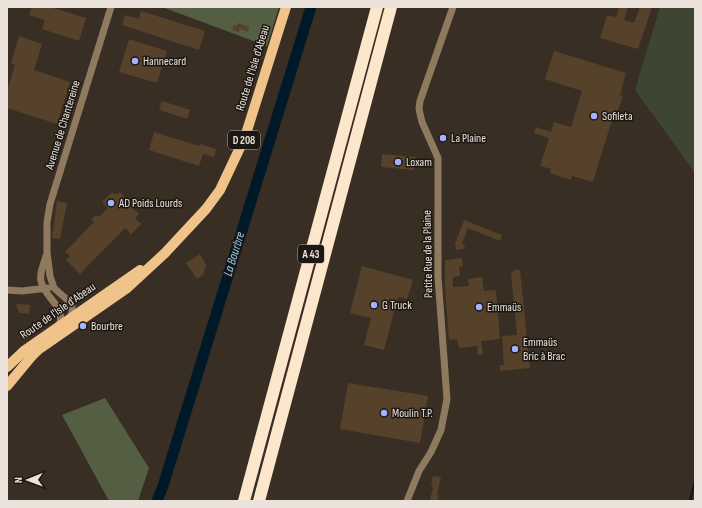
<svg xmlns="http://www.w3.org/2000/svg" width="702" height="508" font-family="'Sofia Sans Condensed',sans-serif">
	<rect width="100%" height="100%" fill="#392e23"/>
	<polygon fill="#3e4633" points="660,7 695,7 695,173 635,90"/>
	<g fill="#535e42">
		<polygon points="162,7 279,7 267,46"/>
		<polygon points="105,398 149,468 138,501 109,501 62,415"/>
	</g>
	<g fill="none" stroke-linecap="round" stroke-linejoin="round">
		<polyline stroke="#001928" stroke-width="2" points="690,501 695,480"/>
		<polyline stroke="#001928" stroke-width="11" points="157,501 163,486 311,7"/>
	</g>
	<g fill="#56412b">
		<polygon points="32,7 50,7 86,18 79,41 42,29 45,20 29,15"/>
		<polygon points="619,7 628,7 624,20 634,23 640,7 652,7 638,49 600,38 607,15 616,17"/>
		<polygon points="141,11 205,31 199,50 122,25 125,15 139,19"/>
		<polygon points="238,23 249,27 248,32 240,29 239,32 232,30 234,25 237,26"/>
		<polygon points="19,36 42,44 34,70 70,82 57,124 7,108 7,91 15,65 11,63"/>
		<polygon points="129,39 167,51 157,83 119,72"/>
		<polygon points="554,51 626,73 620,95 623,96 618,111 615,110 593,182 572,176 571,180 550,173 551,169 540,166 549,138 534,133 536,127 551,132 554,122 571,127 582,91 545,79"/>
		<polygon points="162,101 190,110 187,119 159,110"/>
		<polygon points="154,132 199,146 200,144 216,149 214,157 203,154 199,166 149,150"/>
		<polygon points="382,154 416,157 414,170 381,167"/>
		<polygon points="120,192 126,199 125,200 139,214 135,218 141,224 131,234 125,228 80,274 66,260 70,256 65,252 94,222 91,220 96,215 99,217 108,208 102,202 111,193 118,194"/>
		<polygon points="57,201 67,203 60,239 52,238"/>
		<polygon points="464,220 502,235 500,241 468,228 462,244 465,245 464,249 456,250 455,244"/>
		<polygon points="200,254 206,265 203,275 197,279 186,263"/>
		<polygon points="462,258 463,266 459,267 460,276 453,277 453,287 469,286 468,279 482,277 484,291 496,290 500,339 481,341 483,355 478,355 477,346 459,348 457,339 449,340 445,287 445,260"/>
		<polygon points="362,266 413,280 407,299 398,297 384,350 364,345 371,318 350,313"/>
		<polygon points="514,270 520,270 530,368 500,371 500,365 504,365 502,336 517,335 511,274"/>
		<polygon points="16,304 30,305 29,314 19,313"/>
		<polygon points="24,328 31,337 25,341 18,332"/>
		<polygon points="348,383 428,396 420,443 340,429"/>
		<polygon points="433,476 441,477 437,495 439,495 437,501 430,501 433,487 431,486"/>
	</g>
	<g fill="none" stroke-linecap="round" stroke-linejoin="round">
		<g stroke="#8f7a5f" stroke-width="7">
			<path d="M46 256C44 264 39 273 41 281 44 298 67 306 59 326"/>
			<polyline points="7,290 22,291 48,288"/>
			<polyline points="70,320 72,311 72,304 54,288 50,276 47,252 47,222 50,204 111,7"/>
			<polyline points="407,501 419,471 431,452 441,430 447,399 438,277 438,158 422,122 419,109 420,101 453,7"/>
		</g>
		<g stroke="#efc38a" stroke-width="10">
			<polyline points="7,367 25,350 140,270"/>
			<polyline points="7,386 31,357 38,350 126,289 165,253 206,209 220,190 245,137 286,7"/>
		</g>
		<g stroke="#fce7cc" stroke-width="12">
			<polyline points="244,501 377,7"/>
			<polyline points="259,501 391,7"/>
		</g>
	</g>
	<g fill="#a4b2fc" stroke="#1c1712" stroke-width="1.5">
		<circle cx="135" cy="61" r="4"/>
		<circle cx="594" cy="116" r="4"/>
		<circle cx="443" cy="138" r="4"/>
		<circle cx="398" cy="162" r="4"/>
		<circle cx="111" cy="203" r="4"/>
		<circle cx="374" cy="305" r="4"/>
		<circle cx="479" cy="307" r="4"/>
		<circle cx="83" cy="326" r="4"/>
		<circle cx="515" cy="349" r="4"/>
		<circle cx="384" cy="413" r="4"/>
	</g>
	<g text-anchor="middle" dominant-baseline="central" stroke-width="3" stroke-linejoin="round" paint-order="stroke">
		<g fill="#1c1712" stroke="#aca59f" stroke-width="1">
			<rect x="228" y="131" width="32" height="18" rx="3"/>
			<rect x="298" y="245" width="26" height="18" rx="3"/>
		</g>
		<g font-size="11" font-weight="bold" fill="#eae2db">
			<text x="244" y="140">D 208</text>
			<text x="311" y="254">A 43</text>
		</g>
		<g font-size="12" fill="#eae2db" stroke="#1c1712" text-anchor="start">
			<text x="143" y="61">Hannecard</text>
			<text x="602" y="116">Sofileta</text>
			<text x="451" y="138">La Plaine</text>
			<text x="406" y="162">Loxam</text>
			<text x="119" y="203">AD Poids Lourds</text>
			<text x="382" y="305">G Truck</text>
			<text x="487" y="307">Emmaüs</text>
			<text x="91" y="326">Bourbre</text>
			<text x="523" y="342">Emmaüs<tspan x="523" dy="14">Bric à Brac</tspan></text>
			<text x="392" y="413">Moulin T.P.</text>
		</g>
		<g font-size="12" fill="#eae2db" stroke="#1c1712">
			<text transform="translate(253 68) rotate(-73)">Route de l'Isle d'Abeau</text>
			<text transform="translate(63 125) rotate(-73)">Avenue de Chantereine</text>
			<text transform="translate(428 254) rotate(-91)">Petite Rue de la Plaine</text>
			<text transform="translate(58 311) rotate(-35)">Route de l'Isle d'Abeau</text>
		</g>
		<g font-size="13" font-style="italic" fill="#92c8eb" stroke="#1c1712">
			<text transform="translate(234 254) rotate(-73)">La Bourbre</text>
		</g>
	</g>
	<rect width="702" height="508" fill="none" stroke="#eae2db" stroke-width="16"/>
	<g transform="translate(28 480) rotate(269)" stroke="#1c1712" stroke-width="3" paint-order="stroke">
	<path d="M0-3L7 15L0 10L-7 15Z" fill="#eae2db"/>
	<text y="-6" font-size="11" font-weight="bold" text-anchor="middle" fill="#eae2db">N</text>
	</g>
</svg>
